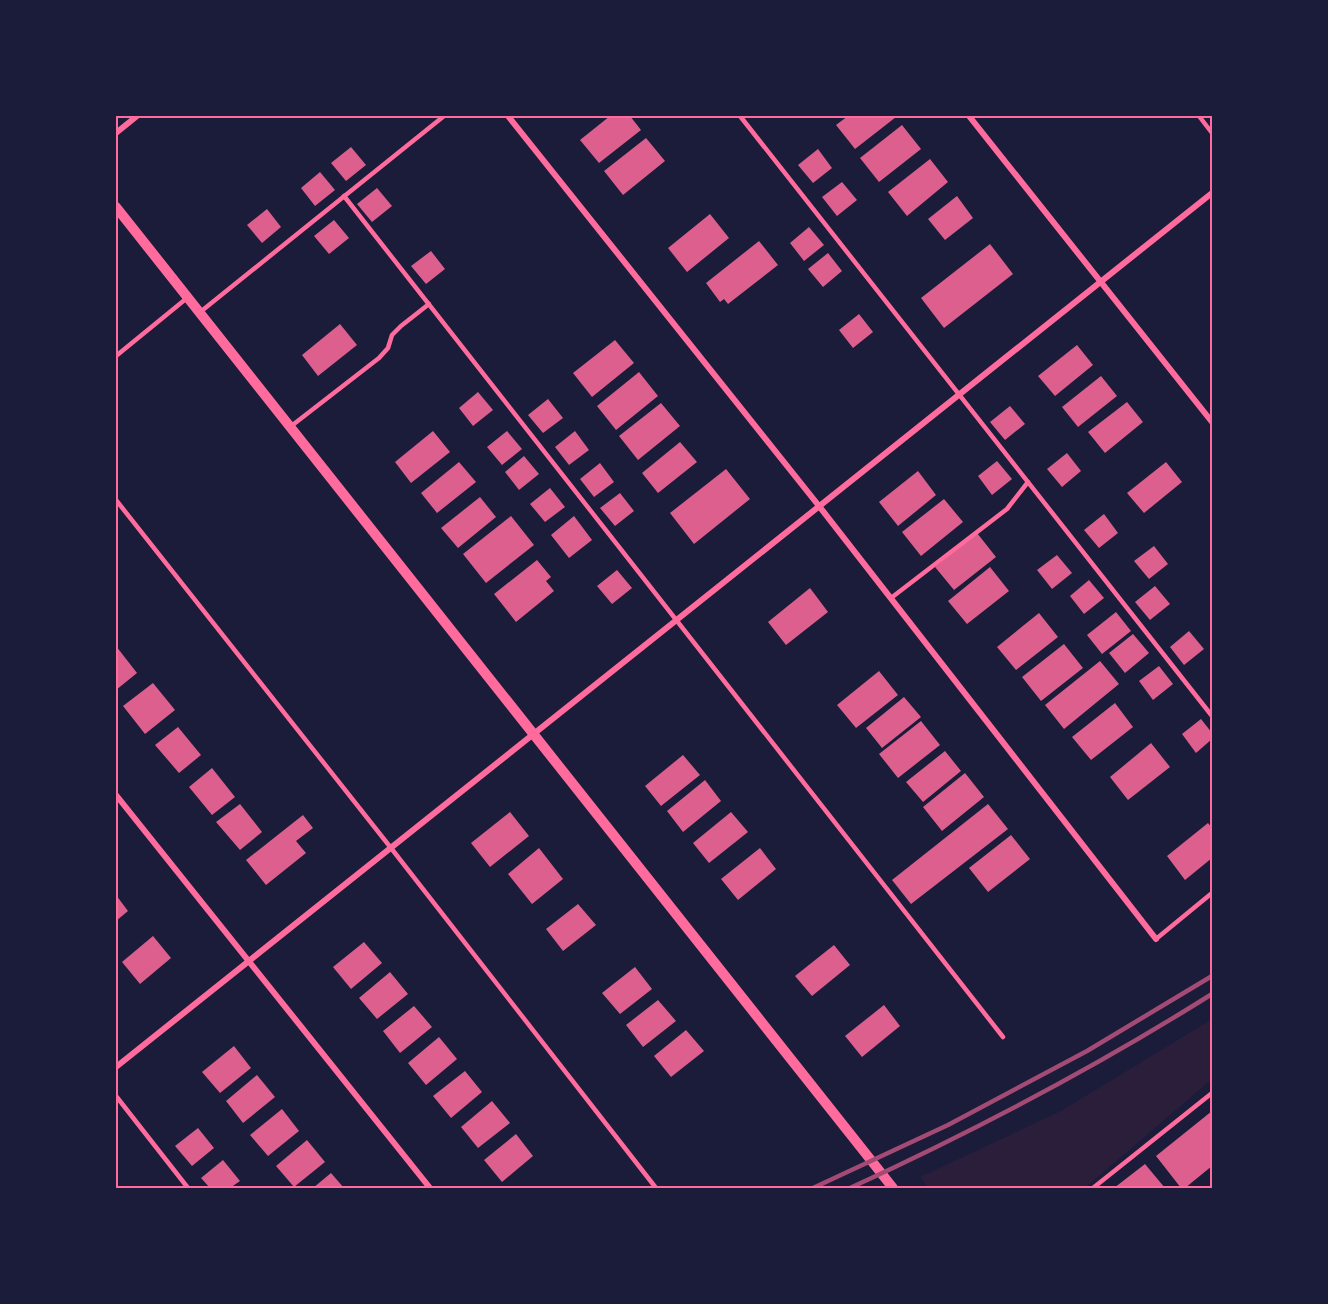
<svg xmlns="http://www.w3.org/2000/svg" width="1328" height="1304" font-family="'Fira Sans Condensed',sans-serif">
	<rect width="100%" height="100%" fill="#1b1b3a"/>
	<polygon fill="#2a1e3b" points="1212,1019 1212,1079 1085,1188 929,1188 920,1177 1061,1111"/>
	<g fill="#dd5f8e">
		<polygon points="610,116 630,116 641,130 599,163 580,140"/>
		<polygon points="848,116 894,116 896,117 855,149 836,125"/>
		<polygon points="902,125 921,149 879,182 860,158"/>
		<polygon points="646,138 665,161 623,195 604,171"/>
		<polygon points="351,147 366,165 346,181 331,163"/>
		<polygon points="818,149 832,168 813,183 798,165"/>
		<polygon points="930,159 948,182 907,216 888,192"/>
		<polygon points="320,172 335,190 315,206 301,188"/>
		<polygon points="842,182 857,200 837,216 822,197"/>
		<polygon points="377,188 392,206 372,222 357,204"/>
		<polygon points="957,196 973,218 945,240 928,219"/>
		<polygon points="267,209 281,227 262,243 247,225"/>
		<polygon points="710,214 729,238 687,272 668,248"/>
		<polygon points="334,220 349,238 329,254 314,236"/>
		<polygon points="809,227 824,245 804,261 790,243"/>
		<polygon points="759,241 778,265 728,304 724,299 720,302 706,283"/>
		<polygon points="990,244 1013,274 944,328 921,298"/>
		<polygon points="431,251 445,269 426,284 411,266"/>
		<polygon points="828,253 842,271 823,287 808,269"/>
		<polygon points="859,314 873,332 853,348 839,330"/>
		<polygon points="340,324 357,345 318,376 302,355"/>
		<polygon points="615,340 634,363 592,397 573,373"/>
		<polygon points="1077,345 1093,365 1055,396 1038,376"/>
		<polygon points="639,372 658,396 616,430 597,406"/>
		<polygon points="1101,376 1117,396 1078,427 1062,407"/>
		<polygon points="478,392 493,410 473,426 459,408"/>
		<polygon points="548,399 563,418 543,433 528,415"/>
		<polygon points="1127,402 1143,422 1105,453 1088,432"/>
		<polygon points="661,403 680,426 638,460 619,436"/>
		<polygon points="1010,406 1025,424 1005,440 990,422"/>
		<polygon points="433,431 450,452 411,483 395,462"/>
		<polygon points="507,431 522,449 502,465 487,447"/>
		<polygon points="575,431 589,450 569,465 555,447"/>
		<polygon points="680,442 697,462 658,493 642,473"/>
		<polygon points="1067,453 1081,471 1062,487 1047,469"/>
		<polygon points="524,456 539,474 519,490 505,472"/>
		<polygon points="997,461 1012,479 992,495 978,476"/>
		<polygon points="459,462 476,482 437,513 421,493"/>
		<polygon points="1166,462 1182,482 1144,513 1127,493"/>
		<polygon points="600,463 614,482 594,497 580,479"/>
		<polygon points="726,469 750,499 694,544 670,513"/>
		<polygon points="918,471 936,495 898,526 879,502"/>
		<polygon points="550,488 565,507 545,522 530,504"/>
		<polygon points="620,493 634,511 615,526 600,508"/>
		<polygon points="480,497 496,517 458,548 441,528"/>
		<polygon points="944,499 963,522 921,556 902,532"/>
		<polygon points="1104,514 1118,533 1099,548 1084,530"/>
		<polygon points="511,516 534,545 486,583 463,554"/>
		<polygon points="574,516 592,540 569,558 551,535"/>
		<polygon points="977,533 996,557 954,590 935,567"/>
		<polygon points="1154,546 1168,564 1149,579 1134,561"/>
		<polygon points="1057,555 1072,573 1052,589 1037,570"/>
		<polygon points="537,560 551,577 546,581 554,591 516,622 494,594"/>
		<polygon points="990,567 1009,591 967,624 948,601"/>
		<polygon points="617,570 632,588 612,604 597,586"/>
		<polygon points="1089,580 1104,598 1084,614 1070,596"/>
		<polygon points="1155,586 1170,604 1150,620 1135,602"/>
		<polygon points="810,588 828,612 786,645 768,622"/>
		<polygon points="1116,612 1131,631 1102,654 1087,635"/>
		<polygon points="1039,613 1058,637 1016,670 997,647"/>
		<polygon points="1189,631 1204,649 1184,665 1170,647"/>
		<polygon points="1133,634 1149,653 1125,673 1109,653"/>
		<polygon points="1064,644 1083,668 1041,701 1022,677"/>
		<polygon points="116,646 137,673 116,690"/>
		<polygon points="1100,661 1119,684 1064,729 1045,705"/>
		<polygon points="1159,666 1173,684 1153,700 1139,681"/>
		<polygon points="879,671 898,695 856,728 837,705"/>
		<polygon points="153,683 175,710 145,734 123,706"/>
		<polygon points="904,697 921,717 882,748 866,728"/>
		<polygon points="1115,703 1133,727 1091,760 1072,737"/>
		<polygon points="1201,719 1212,733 1212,739 1196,753 1182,734"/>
		<polygon points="921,721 940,745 898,778 879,754"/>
		<polygon points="178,727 201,755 179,773 155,745"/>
		<polygon points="1151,743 1170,767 1128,800 1110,777"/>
		<polygon points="945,751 961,771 923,802 906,782"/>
		<polygon points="683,755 700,775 661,806 645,786"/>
		<polygon points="212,768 235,797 212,815 189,787"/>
		<polygon points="965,773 984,797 942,831 923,807"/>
		<polygon points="705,780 721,801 683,832 667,811"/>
		<polygon points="240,804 262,832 240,850 216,822"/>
		<polygon points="988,804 1008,829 911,904 892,880"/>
		<polygon points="510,812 529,836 490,867 471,843"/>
		<polygon points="731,812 748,832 709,863 693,843"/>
		<polygon points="303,815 313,828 296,841 306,853 266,885 246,860"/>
		<polygon points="1208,823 1212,828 1212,858 1185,880 1167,856"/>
		<polygon points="1011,835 1030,859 988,892 969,868"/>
		<polygon points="539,848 563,879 532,904 508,874"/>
		<polygon points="760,848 776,869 738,900 721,879"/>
		<polygon points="116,895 128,911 116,921"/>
		<polygon points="578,904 596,925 563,951 546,929"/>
		<polygon points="153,936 171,958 140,984 122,962"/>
		<polygon points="364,942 382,963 351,989 333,967"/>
		<polygon points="834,945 850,965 812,996 795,976"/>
		<polygon points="635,967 652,989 620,1014 602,993"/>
		<polygon points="390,972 408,994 377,1019 359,998"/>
		<polygon points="658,1000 676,1021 643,1047 626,1025"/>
		<polygon points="884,1005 900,1026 862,1057 845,1036"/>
		<polygon points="414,1006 432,1027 400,1053 383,1031"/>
		<polygon points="686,1030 704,1051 671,1077 654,1056"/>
		<polygon points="439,1037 457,1059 426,1085 408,1063"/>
		<polygon points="234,1046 251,1068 220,1093 202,1072"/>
		<polygon points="465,1071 482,1092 451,1118 433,1096"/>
		<polygon points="257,1075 275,1097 243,1123 226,1101"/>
		<polygon points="492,1101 510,1123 478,1148 461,1127"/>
		<polygon points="282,1109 299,1131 268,1156 250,1135"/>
		<polygon points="1212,1111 1212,1166 1185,1188 1181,1188 1156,1156"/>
		<polygon points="198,1128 214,1148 192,1166 175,1146"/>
		<polygon points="516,1134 533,1156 502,1182 484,1160"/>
		<polygon points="307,1140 325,1162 294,1187 276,1166"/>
		<polygon points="223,1160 240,1181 230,1188 210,1188 201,1178"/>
		<polygon points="1145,1164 1165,1188 1114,1188"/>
		<polygon points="331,1173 344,1188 313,1188"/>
	</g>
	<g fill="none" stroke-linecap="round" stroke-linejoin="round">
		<g stroke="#ff6b9d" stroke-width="4.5">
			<polyline points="740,116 1212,716"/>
			<polyline points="1199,116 1212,133"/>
			<polyline points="344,196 1003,1037"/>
			<polyline points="199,313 444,116"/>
			<polyline points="116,356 187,298"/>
			<polyline points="290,427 379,358 388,348 392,335 401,326 429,304"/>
			<polyline points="116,500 391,848 656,1188"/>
			<polyline points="891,598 1007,509 1028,482"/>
			<polyline points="1156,939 1212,893"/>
			<polyline points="116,1096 188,1188"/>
			<polyline points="1093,1188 1212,1093"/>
		</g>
		<g stroke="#ff6b9d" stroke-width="6">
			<polyline points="508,116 819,506 1156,939"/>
			<polyline points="969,116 1212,422"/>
			<polyline points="116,133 137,116"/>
			<polyline points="116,795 430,1188"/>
			<polyline points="116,1067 1212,193"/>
		</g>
		<polyline stroke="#ff6b9d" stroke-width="10" points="116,207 893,1188"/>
		<g stroke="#a44b75" stroke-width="4.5">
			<polyline points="813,1188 948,1125 1087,1051 1212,976"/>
			<path d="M850 1188C974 1131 1096 1067 1212 994"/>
		</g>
	</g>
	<rect width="1328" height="1304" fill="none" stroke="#1b1b3a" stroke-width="234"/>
	<rect x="117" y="117" width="1094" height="1070" fill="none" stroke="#ff6b9d" stroke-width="2"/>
</svg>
